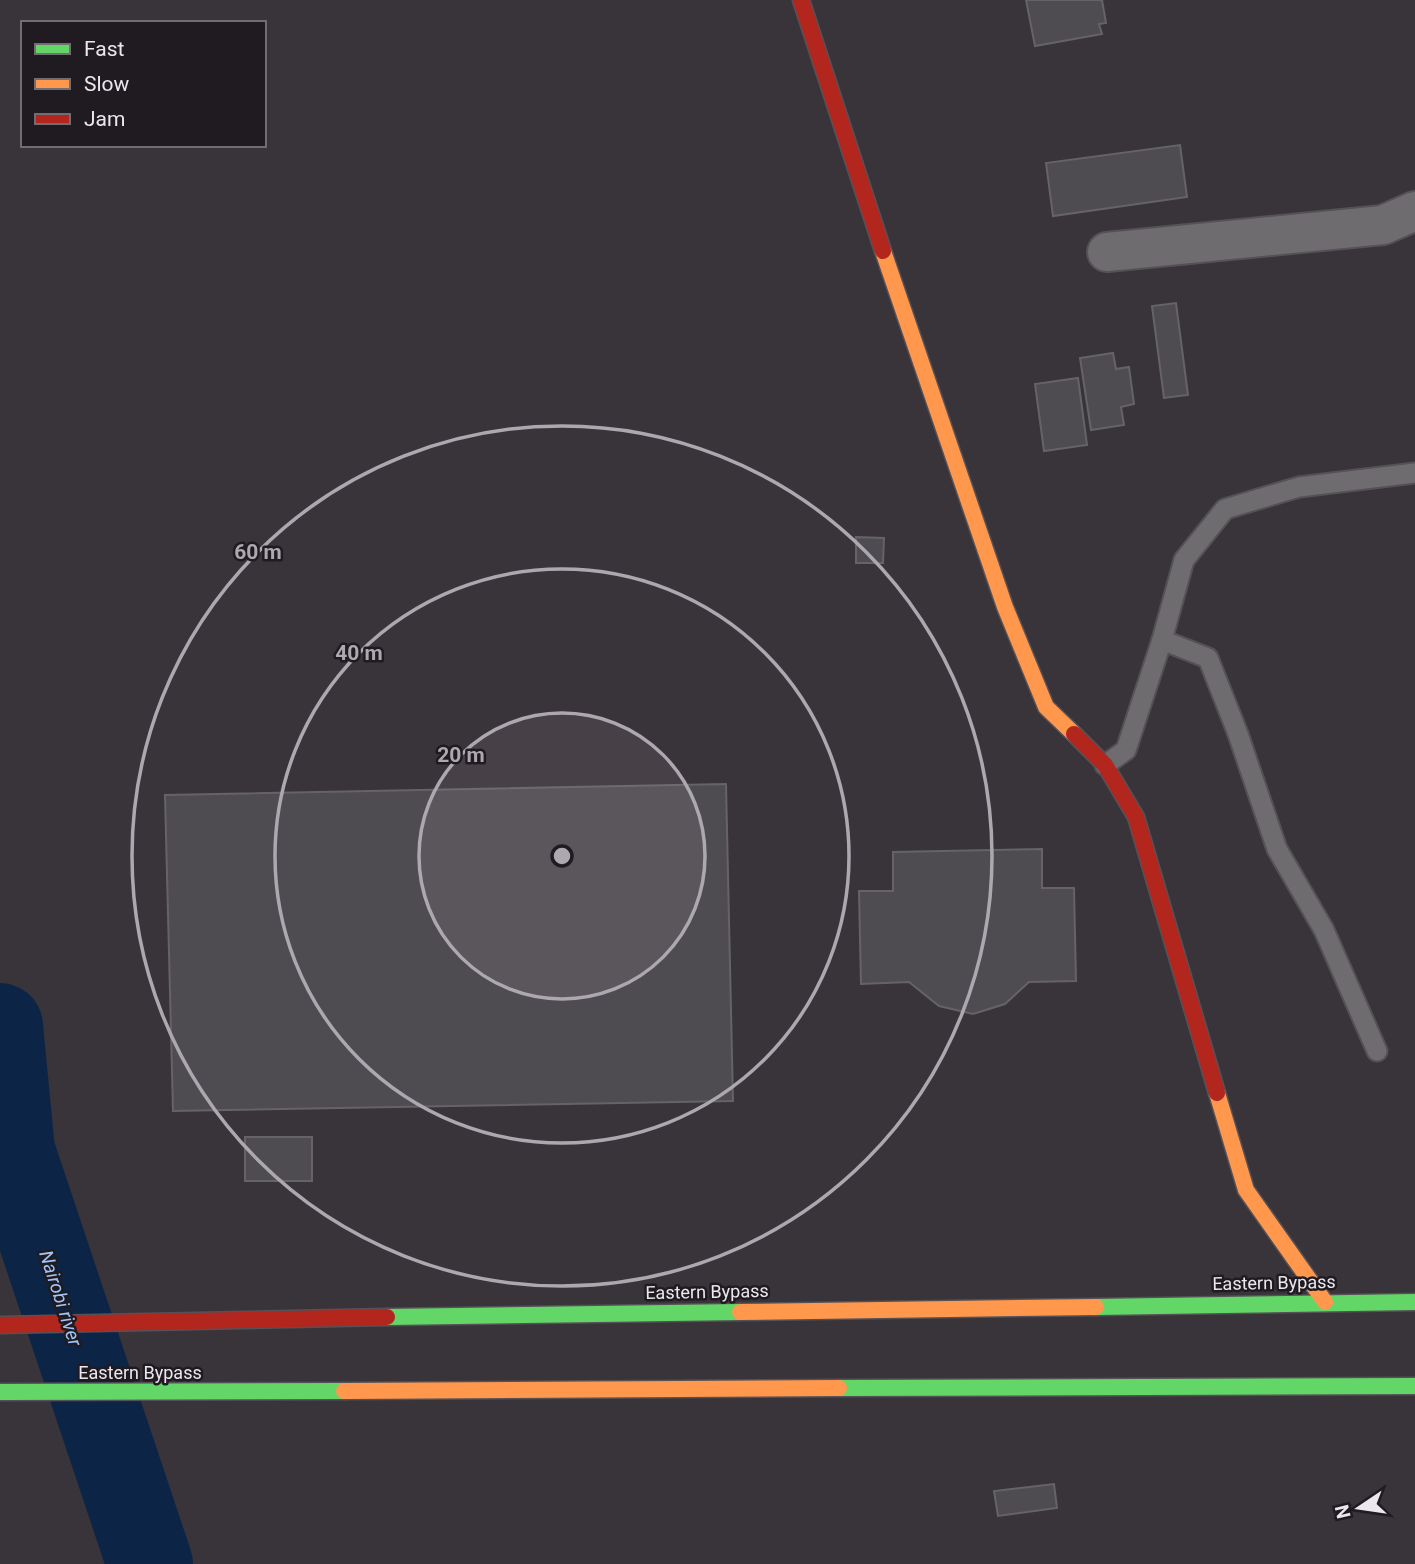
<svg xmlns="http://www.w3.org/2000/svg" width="1415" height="1564" viewBox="0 0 1415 1564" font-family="Roboto,sans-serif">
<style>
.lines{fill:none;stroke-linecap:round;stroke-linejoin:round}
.river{stroke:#0c2547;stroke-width:86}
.building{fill:#4f4c51;stroke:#656368;stroke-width:2}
.lane-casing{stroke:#555157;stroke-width:23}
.street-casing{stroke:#555157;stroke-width:42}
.fast-casing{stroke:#555157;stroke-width:19}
.slow-casing{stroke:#555157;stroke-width:19}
.jam-casing{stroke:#555157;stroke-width:19}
.lane{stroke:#6f6c70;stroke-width:19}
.street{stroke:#6f6c70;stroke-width:38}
.fast{stroke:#63d668;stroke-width:16}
.slow{stroke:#ff974d;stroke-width:16}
.jam{stroke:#b3261e;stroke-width:16}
.ring{fill:none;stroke:#ada8af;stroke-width:3.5}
.labels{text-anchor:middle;stroke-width:5;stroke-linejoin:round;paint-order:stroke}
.street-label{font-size:18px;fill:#ece7ee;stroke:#1f1b20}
.water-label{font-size:19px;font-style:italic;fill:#9fc5f9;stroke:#1f1b20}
.centre{fill:#ada8af;stroke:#1f1b20;stroke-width:3.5}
.ring-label{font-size:21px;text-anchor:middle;font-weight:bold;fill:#ada8af;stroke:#1f1b20;stroke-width:5;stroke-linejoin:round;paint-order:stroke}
</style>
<rect width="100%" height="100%" fill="#39343a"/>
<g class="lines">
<path class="river" d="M0 1026 12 1151 150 1564"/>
</g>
<g class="building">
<path d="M1026 0H1102L1106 23 1099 24 1102 34 1035 46Z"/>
<path d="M1180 145 1187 197 1053 216 1046 163Z"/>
<path d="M1176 303 1188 395 1164 398 1152 306Z"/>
<path d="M1113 353 1116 369 1129 367 1134 404 1121 407 1124 425 1091 430 1080 358Z"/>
<path d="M1078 378 1087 445 1044 451 1035 384Z"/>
<path d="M856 537 884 538 883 563H856Z"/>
<path d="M726 784 733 1101 173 1111 165 795Z"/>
<path d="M1042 849V888H1074L1076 981 1029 982 1005 1004 973 1014 939 1006 909 982 861 984 859 891H893V852Z"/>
<rect x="245" y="1137" width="67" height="44"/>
<path d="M1054 1484 1057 1508 998 1516 994 1491Z"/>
</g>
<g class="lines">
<defs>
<g id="lane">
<path d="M1162 640 1208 658 1238 734 1277 849 1324 930 1377 1051"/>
<path d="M1105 765 1126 750 1162 640 1184 560 1225 509 1299 487 1415 473"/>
</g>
<path id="street" d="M1107 252 1383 225 1415 211"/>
<g id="fast">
<path d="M1096 1307 1415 1302"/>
<path d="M387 1317 740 1312"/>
<path d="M839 1388 1415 1386"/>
<path d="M0 1392 344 1391"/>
</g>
<g id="slow">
<path d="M883 251 1005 607 1046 707 1074 734"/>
<path d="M1217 1093 1246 1190 1325 1302"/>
<path d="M740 1312 1096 1307"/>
<path d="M344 1391 839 1388"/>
</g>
<g id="jam">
<path d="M801 0 883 251"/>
<path d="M1074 734 1105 765 1136 817 1217 1093"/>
<path d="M0 1325 387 1317"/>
</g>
</defs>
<use href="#lane" class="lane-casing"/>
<use href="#street" class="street-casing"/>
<use href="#fast" class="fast-casing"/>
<use href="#slow" class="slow-casing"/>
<use href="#jam" class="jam-casing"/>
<use href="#lane" class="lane"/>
<use href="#street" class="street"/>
<use href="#fast" class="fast"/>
<use href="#slow" class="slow"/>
<use href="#jam" class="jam"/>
</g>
<circle cx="562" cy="856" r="143" fill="#ada8af" fill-opacity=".12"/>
<g class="ring">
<circle cx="562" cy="856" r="143"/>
<circle cx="562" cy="856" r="287"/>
<circle cx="562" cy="856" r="430"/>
</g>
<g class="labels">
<g class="street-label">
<text transform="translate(1274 1283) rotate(-1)" y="6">Eastern Bypass</text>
<text transform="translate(707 1292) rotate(-1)" y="6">Eastern Bypass</text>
<text x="140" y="1379">Eastern Bypass</text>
</g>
<g class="water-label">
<text transform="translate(61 1298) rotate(72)" y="7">Nairobi river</text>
</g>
</g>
<circle cx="562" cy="856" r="10" class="centre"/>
<g class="ring-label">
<text x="258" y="559">60 m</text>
<text x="359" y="660">40 m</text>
<text x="461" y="762">20 m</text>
</g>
<rect x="21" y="21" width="245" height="126" fill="#1f1b20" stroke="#716d72" stroke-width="2"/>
<rect x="35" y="44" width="35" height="10" fill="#63d668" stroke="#716d72" stroke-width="2"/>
<text x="84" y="56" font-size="21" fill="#ece7ee">Fast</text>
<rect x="35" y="79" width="35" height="10" fill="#ff974d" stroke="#716d72" stroke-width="2"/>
<text x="84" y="91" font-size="21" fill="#ece7ee">Slow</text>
<rect x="35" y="114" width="35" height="10" fill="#b3261e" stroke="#716d72" stroke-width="2"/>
<text x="84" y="126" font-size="21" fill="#ece7ee">Jam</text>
<g transform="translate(1359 1508) rotate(257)" stroke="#1f1b20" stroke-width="5" paint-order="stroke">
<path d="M0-5L12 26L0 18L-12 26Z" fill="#ece7ee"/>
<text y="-10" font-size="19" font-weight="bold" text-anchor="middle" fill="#ece7ee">N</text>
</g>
</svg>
